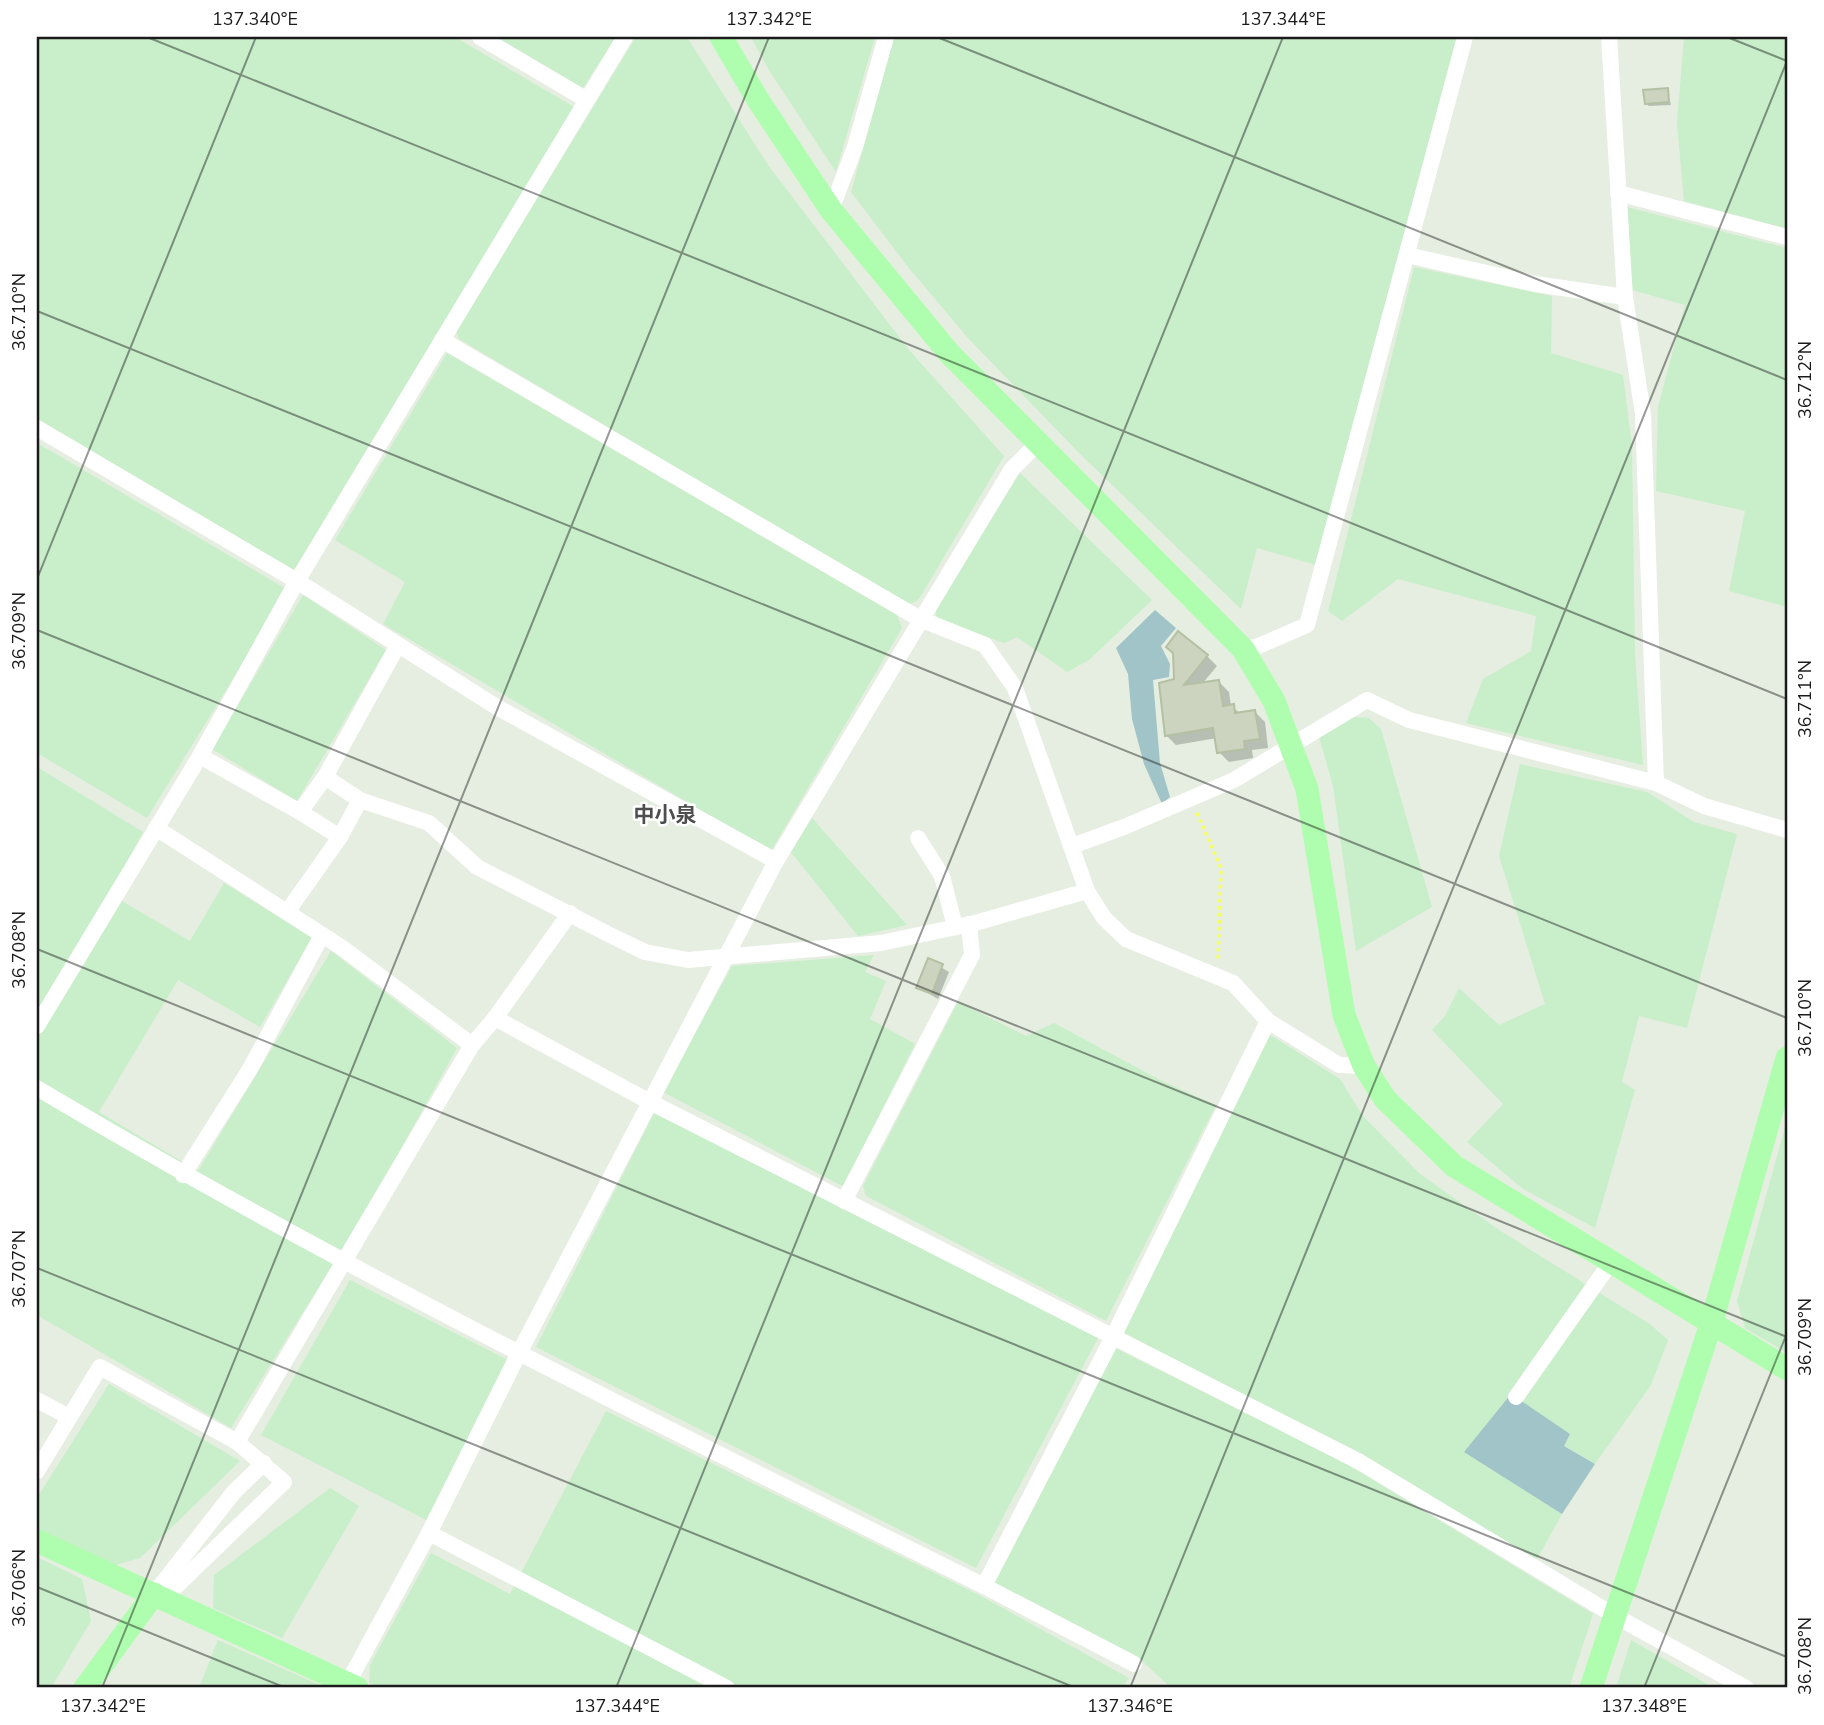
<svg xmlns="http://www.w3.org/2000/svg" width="1824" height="1725" viewBox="0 0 1824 1725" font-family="'Nunito Sans','Noto Sans JP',sans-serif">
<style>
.farmland{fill:#c9eeca}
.cemetery{fill:#a0c4c8}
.shadow{fill:#0003}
.building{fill:#ccd4c0;stroke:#b4c0a1;stroke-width:2}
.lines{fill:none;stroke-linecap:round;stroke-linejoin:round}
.path{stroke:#f7ff5f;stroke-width:3.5;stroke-dasharray:3.5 3.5;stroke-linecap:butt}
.street{stroke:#fff;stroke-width:16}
.secondary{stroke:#affdae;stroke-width:23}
.ticks{fill:none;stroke:#1b1b1b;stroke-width:2;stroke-opacity:0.45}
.labels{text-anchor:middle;stroke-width:5;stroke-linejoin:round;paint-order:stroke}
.neighbourhood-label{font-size:21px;font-weight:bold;fill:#4e4e4e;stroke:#fff}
.neatline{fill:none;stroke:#1b1b1b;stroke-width:2.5}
.ticks-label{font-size:18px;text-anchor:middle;fill:#1b1b1b}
</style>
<rect width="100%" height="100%" fill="#e5eee0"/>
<g class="farmland">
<path d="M37 37H455L574 107 294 574 37 421Z"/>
<path d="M497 37H616L583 88Z"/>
<path d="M636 37H687L768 165 909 350 1004 456 919 599 909 605 459 339 456 331Z"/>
<path d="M751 37H875L836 172 770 72Z"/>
<path d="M894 37H1459L1316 565 1257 548 1241 609 1080 454 968 338 908 267 851 192Z"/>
<path d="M1684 37H1787V229L1684 201 1677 123Z"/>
<path d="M1627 207 1787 248V607L1729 591 1745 511 1656 491 1658 407 1685 305 1632 290Z"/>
<path d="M1414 267 1552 296 1551 353 1623 375 1632 446 1635 656 1643 765 1466 723 1483 679 1531 651 1536 616 1398 579 1342 621 1328 611Z"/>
<path d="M447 353 897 615 902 628 771 851 383 624 405 582 335 540Z"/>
<path d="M37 443 288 590 147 818 37 753Z"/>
<path d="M1020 473 1152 600 1089 660 1067 672 1017 637 1004 643 937 619 935 608Z"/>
<path d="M303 595 386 650 297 801 212 749Z"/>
<path d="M1353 717 1369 718 1381 729 1432 907 1356 951 1333 786 1319 737Z"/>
<path d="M1520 764 1647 792 1694 822 1737 834 1687 1028 1639 1016 1622 1082 1635 1090 1595 1228 1523 1189 1467 1142 1503 1104 1432 1030 1445 1016 1459 988 1499 1025 1545 1004 1499 856Z"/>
<path d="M37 767 143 832 110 894 190 941 224 883 312 938 260 1027 178 980 99 1112 198 1171 331 951 457 1048 368 1208 231 1428 37 1315Z"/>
<path d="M812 818 907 925 858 936 791 852Z"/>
<path d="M874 955 865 972 886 981 870 1019 915 1044 844 1187 663 1092 732 966Z"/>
<path d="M958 1002 1026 1036 1054 1023 1160 1080 1216 1105 1106 1321 866 1196 863 1186Z"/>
<path d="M1269 1034 1340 1079 1363 1116 1420 1174 1499 1230 1651 1325 1668 1340 1651 1385 1595 1464 1563 1445 1570 1433 1465 1452 1562 1514 1536 1561 1245 1396 1124 1333Z"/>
<path d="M655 1111 1098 1338 976 1568 536 1347Z"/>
<path d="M1787 1120V1353L1745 1328 1737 1301Z"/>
<path d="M350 1280 510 1361 426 1520 261 1435Z"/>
<path d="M1115 1348 1340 1460 1593 1614 1569 1688H1171L1137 1656 993 1582Z"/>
<path d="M109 1384 240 1461 140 1558 115 1565 37 1530V1498Z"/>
<path d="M606 1411 979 1595 1129 1678 1122 1688H382L369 1683 370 1665 431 1553 510 1594Z"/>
<path d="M330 1488 359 1506 282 1638 213 1608 214 1575Z"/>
<path d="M37 1557 82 1579 91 1621 51 1688H37Z"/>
<path d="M218 1640 320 1685 321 1688H199Z"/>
<path d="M1631 1640 1714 1688H1616Z"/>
</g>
<g class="cemetery">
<path d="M1155 610 1176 628 1161 646 1170 664 1169 677 1153 680 1160 763 1170 797 1162 804 1144 764 1132 719 1128 674 1116 648Z"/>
<path d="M1511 1394 1570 1434 1564 1446 1595 1464 1562 1514 1464 1452Z"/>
</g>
<g class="shadow">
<path d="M1667 90 1671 105 1649 106 1646 104Z"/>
<path d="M1207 656 1217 666 1202 684 1219 682 1229 692 1231 706 1241 714 1255 712 1265 722 1268 748 1252 750 1253 758 1229 762 1219 752 1217 738 1176 745 1167 736 1176 680Z"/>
<path d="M929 960 949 972 938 999 918 987Z"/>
</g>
<g class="building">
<path d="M1668 88 1669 102 1645 104 1643 90Z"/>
<path d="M1178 631 1208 655 1184 685 1219 680 1223 706 1234 704 1235 713 1255 710 1260 739 1244 741 1245 749 1217 753 1213 728 1165 736 1159 683 1174 679 1173 653 1166 647Z"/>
<path d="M928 958 943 964 932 994 916 988Z"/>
</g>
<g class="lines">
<path class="path" d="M1197 813 1221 868 1218 961"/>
<g class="street">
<path d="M480 37 587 100"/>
<path d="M1609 37 1625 297 1643 414 1656 783"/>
<path d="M1618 193 1787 237"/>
<path d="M831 210 855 147 886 37"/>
<path d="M1407 255 1535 284 1625 297"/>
<path d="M442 340 920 619 985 645 1015 688 1087 891 1104 918 1126 939 1233 983 1268 1021 1339 1065 1364 1066"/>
<path d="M37 428 297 581 495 706 776 861"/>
<path d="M1243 649 1256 647 1307 625 1465 37"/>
<path d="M200 756 300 812 325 777 360 800 429 823 477 867 610 935 645 952 688 960 881 943 975 923 1087 891"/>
<path d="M325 777 398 645"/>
<path d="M300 812 340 837 360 800"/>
<path d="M156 828 341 947 472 1045 495 1018 650 1102 1360 1462 1615 1616 1746 1688"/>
<path d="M918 838 942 876 955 927"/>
<path d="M1072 846 1124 827 1234 780 1367 700 1409 720 1656 783 1704 806 1787 830"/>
<path d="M287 912 340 837"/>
<path d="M495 1018 570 913"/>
<path d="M37 1026 200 756 297 581 625 37"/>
<path d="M37 1088C344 1271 664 1427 984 1586L1113 1337 1268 1021"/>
<path d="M183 1175 250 1069 322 935"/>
<path d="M844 1201 972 955 969 924"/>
<path d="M1516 1397 1611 1262"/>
<path d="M37 1400 69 1417"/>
<path d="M237 1442 472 1045"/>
<path d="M37 1471 100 1367 237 1442 284 1482 163 1599"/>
<path d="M429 1533 727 1688"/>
<path d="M984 1586 1134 1664"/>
<path d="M154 1594 234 1492 264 1463"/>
<path d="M345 1688 429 1533 519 1353 776 861 1012 469 1037 444"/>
</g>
<g class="secondary">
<path d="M721 37 758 100 831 210 949 353 1243 649 1274 701 1307 789 1344 1015 1364 1066 1385 1099 1454 1166 1787 1369"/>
<path d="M37 1541 357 1688"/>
<path d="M85 1688 154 1594"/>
<path d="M1591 1688 1711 1324 1787 1058"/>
</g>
</g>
<path class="ticks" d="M147 37 1787 699M937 37 1787 380M1727 37 1787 61M37 311 1787 1018M37 579 256 37M37 630 1787 1337M37 949 1787 1657M37 1268 1076 1688M37 1587 286 1688M102 1688 769 37M616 1688 1283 37M1130 1688 1787 61M1644 1688 1787 1333"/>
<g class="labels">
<g class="neighbourhood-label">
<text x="665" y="822">中小泉</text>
</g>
</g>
<rect width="1824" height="1725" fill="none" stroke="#ffffff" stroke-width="77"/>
<rect x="38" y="38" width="1748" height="1648" class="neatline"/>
<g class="ticks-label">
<text x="255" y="25">137.340°E</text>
<text x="769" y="25">137.342°E</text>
<text x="1283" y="25">137.344°E</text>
<text transform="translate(19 312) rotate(-90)" y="6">36.710°N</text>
<text transform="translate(1805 380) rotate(-90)" y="6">36.712°N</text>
<text transform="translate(19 631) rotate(-90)" y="6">36.709°N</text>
<text transform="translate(1805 699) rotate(-90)" y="6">36.711°N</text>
<text transform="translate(19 950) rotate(-90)" y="6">36.708°N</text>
<text transform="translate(1805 1018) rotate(-90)" y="6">36.710°N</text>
<text transform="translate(19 1269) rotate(-90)" y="6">36.707°N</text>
<text transform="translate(1805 1337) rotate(-90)" y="6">36.709°N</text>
<text transform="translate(19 1588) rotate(-90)" y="6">36.706°N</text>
<text transform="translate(1805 1656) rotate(-90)" y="6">36.708°N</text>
<text x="103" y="1712">137.342°E</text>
<text x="617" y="1712">137.344°E</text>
<text x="1130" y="1712">137.346°E</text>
<text x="1644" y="1712">137.348°E</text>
</g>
</svg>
